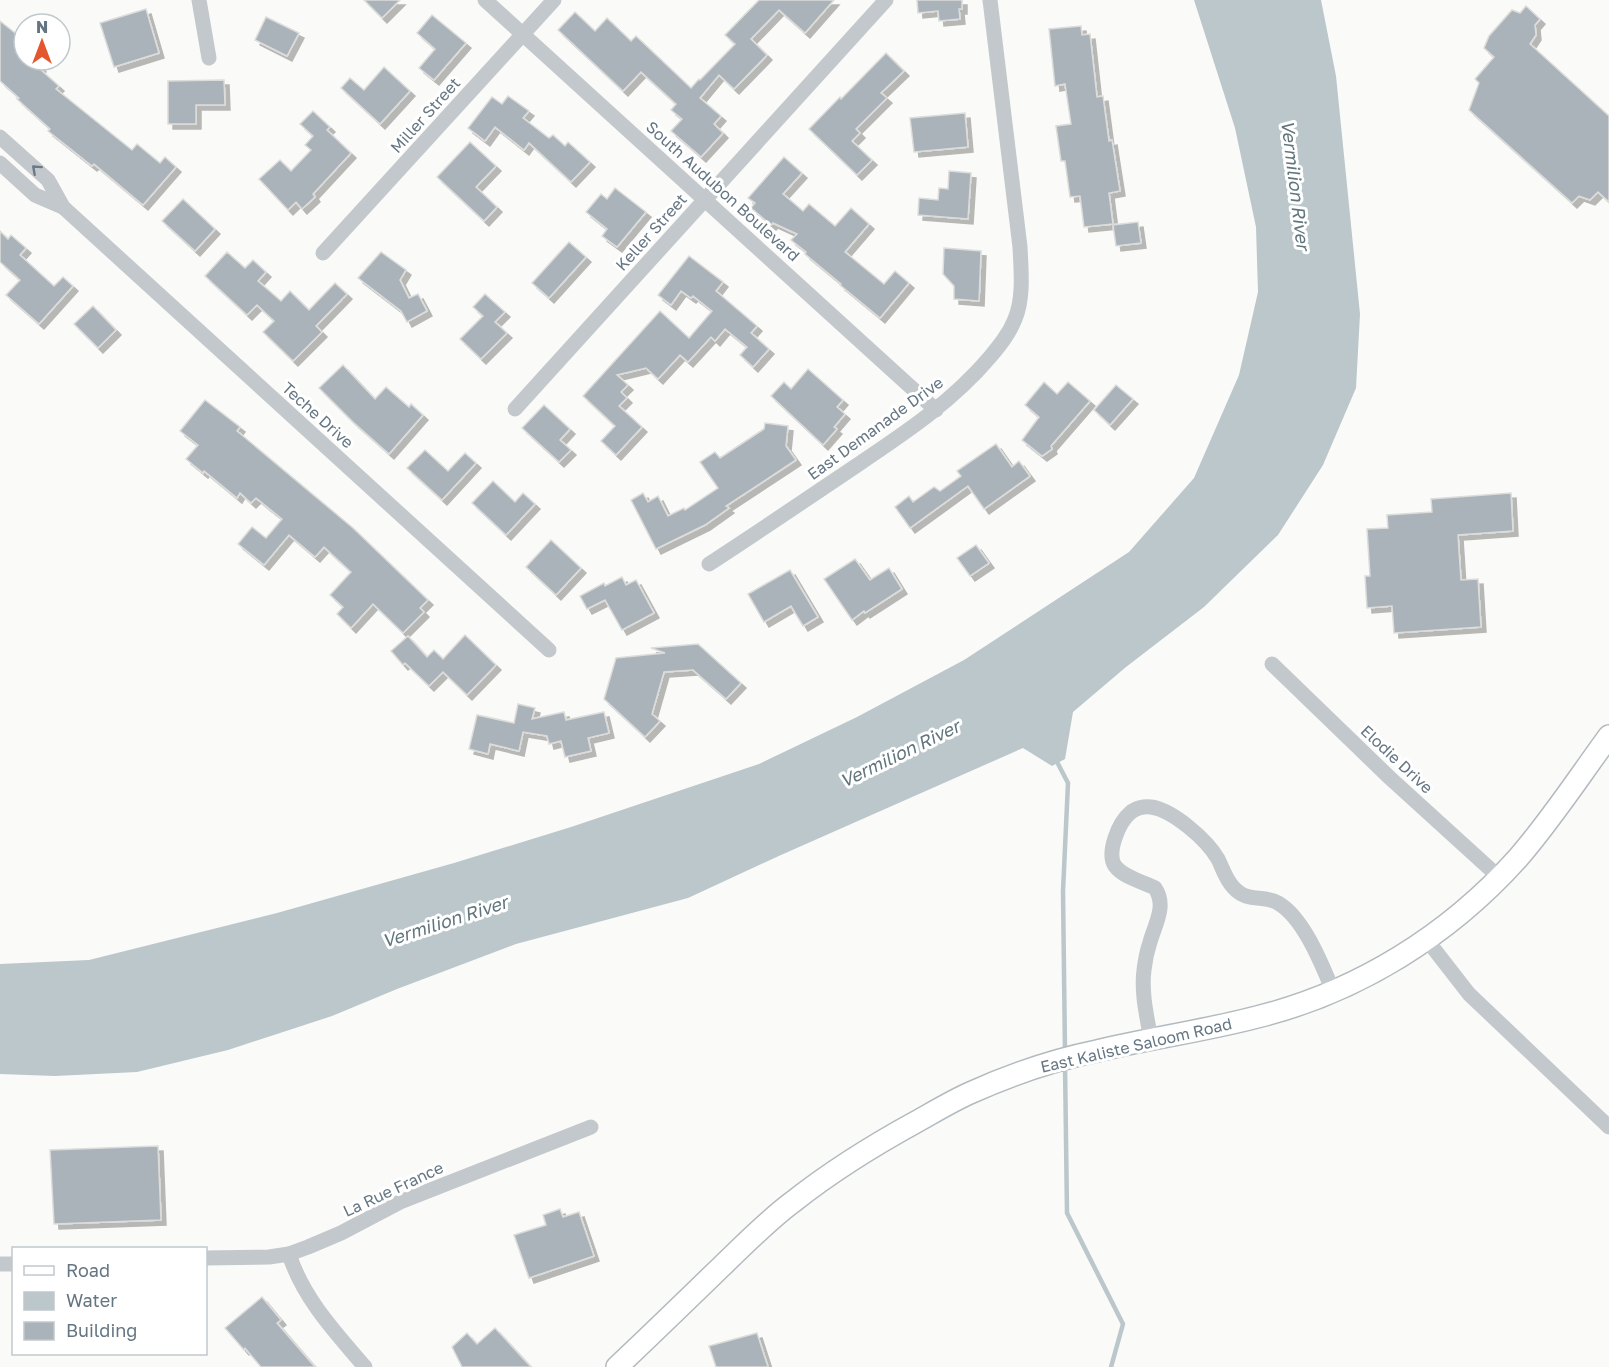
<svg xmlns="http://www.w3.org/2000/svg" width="1609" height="1367" viewBox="0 0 1609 1367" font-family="'Golos Text',sans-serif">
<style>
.water{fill:#bbc7cb}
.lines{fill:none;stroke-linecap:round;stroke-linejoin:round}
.stream{stroke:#bbc7cb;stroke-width:4.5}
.building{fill:#aab3b9;stroke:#dcdcda;stroke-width:1.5;filter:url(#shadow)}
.secondary-casing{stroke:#b3babf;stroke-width:24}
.minor{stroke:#c3c8cc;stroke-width:15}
.secondary{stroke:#fff;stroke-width:21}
.oneway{stroke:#6a7a87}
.labels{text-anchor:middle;stroke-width:6;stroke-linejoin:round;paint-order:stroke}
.street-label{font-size:16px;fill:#657683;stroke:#fff}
.water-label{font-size:18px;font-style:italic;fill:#60757c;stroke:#fff}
</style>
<defs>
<filter id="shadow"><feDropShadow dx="5" dy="5" stdDeviation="0" flood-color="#0004"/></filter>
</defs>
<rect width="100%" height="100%" fill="#fafaf8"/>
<path class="water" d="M1194 0H1321L1336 76 1360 314 1356 388 1323 465 1278 535 1204 607 1126 667 1073 712 1065 759 1052 766 1023 748 781 855 688 898 516 944 397 989 332 1016 228 1050 137 1072 55 1076 0 1074V964L89 960 277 913 454 863 571 827 759 764 857 717 964 660 1129 552 1194 478 1239 375 1258 292 1256 227 1235 128Z"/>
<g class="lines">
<g class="stream">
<path d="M1055 758 1068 783 1063 891 1065 1052"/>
<path d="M1065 1064 1067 1213 1123 1324 1111 1367"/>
</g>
</g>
<g class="building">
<path d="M364 0H400L382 18Z"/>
<path d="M759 0H834L805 33 779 10 751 39 767 55 734 89 719 75 700 98 721 116 714 124 723 133 701 157 671 131 682 119 671 110 676 104 641 72 623 91 558 30 575 12 595 31 607 18 631 41 636 36 691 88 699 79 700 80 735 44 725 35Z"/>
<path d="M917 0H962V9H959L960 19 939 21 938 11 918 13Z"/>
<path d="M1526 6 1540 19 1535 25 1536 35 1530 44 1609 116V202L1598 192 1590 200 1579 196 1572 203 1469 110 1479 83 1475 79 1494 57 1484 48 1489 36 1512 10 1520 13Z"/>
<path d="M146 9 159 53 114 67 100 23Z"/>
<path d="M432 15 466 43 434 80 419 68 435 49 417 33Z"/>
<path d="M266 17 299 33 287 56 255 40Z"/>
<path d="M0 21 24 40V60H34L41 67 40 69 59 86 56 89 132 150 137 144 160 163 165 157 176 167 143 205 94 164 92 166 48 131 50 129 17 99 19 98 0 81Z"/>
<path d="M1081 26 1082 35 1090 34 1097 97 1103 96 1109 141 1112 140 1120 191 1109 193 1113 224 1084 227 1080 196 1070 197 1065 161H1061L1056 126 1071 124 1065 84 1055 86 1049 29Z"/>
<path d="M886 53 904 71 881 93 887 98 856 129 860 133 852 141 872 160 857 175 809 129 840 97 841 99Z"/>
<path d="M384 67 410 91 380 124 341 88 350 78 364 90Z"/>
<path d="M224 80 225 105H196V124H168V81Z"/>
<path d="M508 96 529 111 523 118 549 138 553 135 565 146 568 142 590 162 571 182 529 143 524 150 495 127 485 141 468 128 492 97 502 104Z"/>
<path d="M313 111 330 127 327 130 351 153 313 194 315 197 302 209 296 202 288 210 259 179 280 160 291 171 311 150 305 145 313 136 300 124Z"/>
<path d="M965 113 968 147 914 152 910 118Z"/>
<path d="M470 142 496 166 476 187 497 207 484 221 437 177Z"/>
<path d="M784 157 802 173 783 194 803 211 809 204 835 226 851 208 869 224 845 252 884 284 895 271 909 283 880 318 840 285 841 284 805 254 806 252 791 240 797 234 773 223 771 225 751 208 755 203 748 198Z"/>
<path d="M949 171 971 173 968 219 918 215 919 198 938 200 939 188 948 189Z"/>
<path d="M615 188 646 212 617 247 602 236 607 229 586 212 601 194 607 199Z"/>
<path d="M183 199 215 229 195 251 162 221Z"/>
<path d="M1138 222 1141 243 1116 246 1113 225Z"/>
<path d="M0 231 8 239 11 235 26 248 20 255 54 286 63 277 73 286 39 324 6 295 20 280 0 262Z"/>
<path d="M569 242 586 257 549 298 532 283Z"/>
<path d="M944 248 981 251 979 301 954 299V286L943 274Z"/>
<path d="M227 252 245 268 253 260 266 272 258 281 281 301 290 291 309 310 335 283 347 294 316 326 322 332 293 361 263 332 274 321 257 305 247 315 205 276Z"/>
<path d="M381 252 406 270 400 280 409 298 418 294 427 311 407 322 401 311 358 278Z"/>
<path d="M689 256 723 282 716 291 757 326 751 333 769 349 753 367 740 355 747 347 725 329 715 341 711 337 688 362 680 355 658 379 646 368 617 375 628 385 621 392 627 398 619 406 642 427 616 455 601 441 615 426 583 396 660 311 689 338 712 311 693 296 691 298 681 291 671 305 658 295Z"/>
<path d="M485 294 505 312 495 322 507 333 481 359 460 339 483 316 473 307Z"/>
<path d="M93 306 116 330 98 348 74 324Z"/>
<path d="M343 365 375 399 386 387 409 407 411 404 423 415 389 454 353 422 319 388Z"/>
<path d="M808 369 843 400 837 407 845 414 834 427 837 429 823 445 771 396 784 382 791 389Z"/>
<path d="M1044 382 1057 394 1068 382 1090 401 1051 446 1052 449 1042 456 1022 440 1039 417 1025 405Z"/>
<path d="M1116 385 1133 399 1110 425 1094 410Z"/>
<path d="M205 400 240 427 237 431 353 528 428 600 420 608 424 612 403 633 373 604 351 628 337 614 343 607 330 595 351 572 324 547 315 557 289 535 264 565 238 544 252 527 266 538 282 519 256 498 251 503 240 493 237 498 204 471 203 473 186 459 198 445 180 431Z"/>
<path d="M544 405 570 429 560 440 571 450 559 462 522 428Z"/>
<path d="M765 423 788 426 786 446 796 460 726 506 729 508 705 525 656 549 631 500 643 493 648 502 658 496 668 516 684 508 685 510 718 488 700 462 715 452 720 458 764 429Z"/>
<path d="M996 444 1012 467 1019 461 1030 476 984 509 968 486 910 528 895 507 909 496 913 502 934 487 940 491 961 476 957 471Z"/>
<path d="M425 450 448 471 465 453 476 463 442 500 407 468Z"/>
<path d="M493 481 515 502 523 493 535 504 506 535 472 503Z"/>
<path d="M1511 493 1513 531 1458 535 1461 580 1478 579 1481 627 1394 633 1392 606 1367 608 1365 576H1370L1367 529 1388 528 1387 515 1432 512 1431 499Z"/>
<path d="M551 540 581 568 556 595 526 567Z"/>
<path d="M976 545 989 563 970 576 957 558Z"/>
<path d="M855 559 870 580 889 568 902 589 865 613 864 611 852 620 824 579Z"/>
<path d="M790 570 818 617 803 626 791 606 764 622 748 594Z"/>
<path d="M622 577 626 585 636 580 654 613 622 630 605 600 587 609 580 596 604 583 605 586Z"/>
<path d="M465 635 496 665 467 695 443 672 429 686 405 663 403 665 391 651 408 636 427 657 434 650 443 659Z"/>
<path d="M698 644 741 683 726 699 693 670 664 672 652 714 660 721 645 737 604 699 616 658 665 653 651 648Z"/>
<path d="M518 704 535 708 532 719 564 712 566 720 604 712 609 733 588 738 591 751 565 757 561 741 549 744 547 736 523 732 519 751 490 744 488 754 469 749 477 715 514 723Z"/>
<path d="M158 1146 161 1220 54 1224 50 1150Z"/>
<path d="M560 1209 563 1217 579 1212 594 1256 529 1278 514 1235 546 1225 543 1215Z"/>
<path d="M262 1297 281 1320 277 1323 315 1367H261L245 1348 244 1350 225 1328Z"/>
<path d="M495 1328 531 1367H462L452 1347 467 1333 477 1344Z"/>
<path d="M757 1333 768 1367H716L709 1346Z"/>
</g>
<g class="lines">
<defs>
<path id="secondary" d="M617 1367C652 1334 687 1300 722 1266 745 1244 768 1220 794 1201 832 1171 874 1145 916 1122 934 1112 952 1101 970 1093 1010 1075 1053 1060 1097 1051 1150 1038 1204 1031 1257 1017 1358 992 1449 935 1518 858 1551 820 1579 777 1609 736"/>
</defs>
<use href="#secondary" class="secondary-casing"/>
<g class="minor">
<path d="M199 0 209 58"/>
<path d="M485 0 936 410"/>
<path d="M0 137 48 180 63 207 549 650"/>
<path d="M0 163 35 195 63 207"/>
<path d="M323 253 554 0"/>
<path d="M515 409 886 0"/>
<path d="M709 564C752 536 795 507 838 478 891 442 948 407 990 357 1000 345 1009 334 1015 319 1024 297 1021 270 1020 247L990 0"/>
<path d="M1272 664 1390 778 1500 878"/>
<path d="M1427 940 1469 994 1609 1127"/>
<path d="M1151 1040C1147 1017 1141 993 1144 970 1145 961 1147 951 1150 942 1155 924 1167 906 1155 888 1143 882 1123 877 1115 866 1106 853 1119 822 1130 813 1135 808 1144 806 1151 807 1173 810 1207 840 1218 859 1223 869 1225 878 1233 887 1248 904 1263 894 1278 903 1304 918 1322 965 1333 991"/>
<path d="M289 1254C303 1298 335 1332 365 1367"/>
<path d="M206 1258 269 1257 289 1254 308 1247 341 1233 400 1202 591 1127"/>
<path d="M0 1264H14"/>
</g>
<use href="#secondary" class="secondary"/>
</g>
<defs><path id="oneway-chevron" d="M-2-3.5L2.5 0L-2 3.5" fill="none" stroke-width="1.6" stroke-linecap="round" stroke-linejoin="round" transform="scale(1.5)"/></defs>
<use class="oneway" href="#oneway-chevron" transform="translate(36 169) rotate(-138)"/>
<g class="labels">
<g class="street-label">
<text transform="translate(425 115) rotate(-48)" y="6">Miller Street</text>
<text transform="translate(723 191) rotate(42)" y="6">South Audubon Boulevard</text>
<text transform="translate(651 232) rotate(-48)" y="6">Keller Street</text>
<text transform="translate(318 415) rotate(42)" y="6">Teche Drive</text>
<text transform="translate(875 428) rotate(-36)" y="6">East Demanade Drive</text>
<text transform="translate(1397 759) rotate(43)" y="6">Elodie Drive</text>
<text transform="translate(1136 1045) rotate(-13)" y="6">East Kaliste Saloom Road</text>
<text transform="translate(393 1189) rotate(-25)" y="6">La Rue France</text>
</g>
<g class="water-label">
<text transform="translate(1295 185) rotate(83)" y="6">Vermilion River</text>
<text transform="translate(900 754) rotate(-26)" y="6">Vermilion River</text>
<text transform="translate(445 922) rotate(-18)" y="6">Vermilion River</text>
</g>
</g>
<rect x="12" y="1247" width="195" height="108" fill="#ffffff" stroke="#c1c8cd" stroke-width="1.5"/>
<rect x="24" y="1266" width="30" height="9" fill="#ffffff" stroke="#c1c8cd" stroke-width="1.5"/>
<text x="66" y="1277" font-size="18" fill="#657683">Road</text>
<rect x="24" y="1292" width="30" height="18" fill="#bbc7cb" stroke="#c1c8cd" stroke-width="1.5"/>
<text x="66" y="1307" font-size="18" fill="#657683">Water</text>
<rect x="24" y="1322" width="30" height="18" fill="#aab3b9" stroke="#c1c8cd" stroke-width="1.5"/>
<text x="66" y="1337" font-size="18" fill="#657683">Building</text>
<g transform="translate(42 42)"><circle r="28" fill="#ffffff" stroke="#c1c8cd" stroke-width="1.5"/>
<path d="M0-4.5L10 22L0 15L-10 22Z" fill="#e4572e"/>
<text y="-9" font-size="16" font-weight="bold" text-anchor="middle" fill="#657683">N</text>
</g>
</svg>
